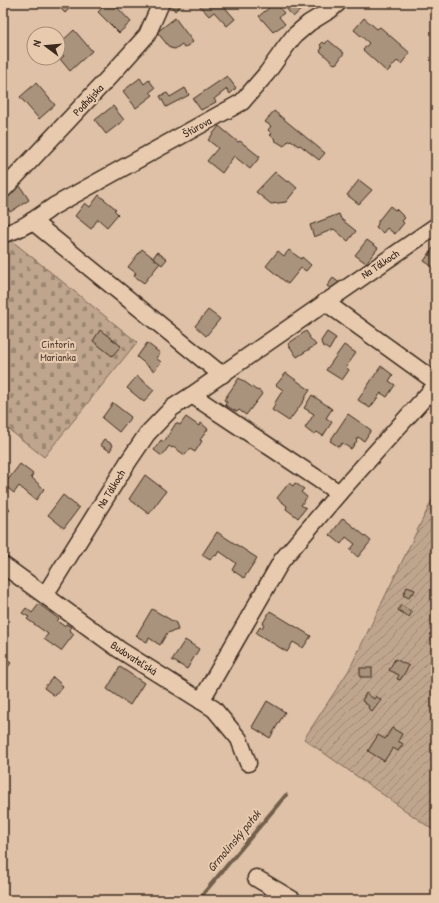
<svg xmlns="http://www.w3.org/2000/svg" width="439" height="903" viewBox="0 0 439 903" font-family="'Patrick Hand',sans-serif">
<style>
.cemetery{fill:url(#cemetery-stones);stroke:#7d6856}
.garden{fill:url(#garden-furrows);stroke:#7d6856}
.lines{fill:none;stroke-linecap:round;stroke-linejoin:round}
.stream{stroke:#725e4c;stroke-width:4}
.building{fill:#aa937c;stroke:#3b2a1e}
.minor-casing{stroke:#3b2a1e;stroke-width:19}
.minor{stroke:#e8cbaf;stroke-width:16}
.labels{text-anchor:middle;stroke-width:4;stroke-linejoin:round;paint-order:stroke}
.street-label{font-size:11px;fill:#3b2a1e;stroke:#e8cbaf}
.park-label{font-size:11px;fill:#4f3c2f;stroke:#e8cbaf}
.water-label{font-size:12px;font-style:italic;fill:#4d3b2d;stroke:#e8cbaf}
</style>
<defs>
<pattern id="cemetery-stones" width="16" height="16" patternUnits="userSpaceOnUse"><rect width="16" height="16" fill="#bfa58d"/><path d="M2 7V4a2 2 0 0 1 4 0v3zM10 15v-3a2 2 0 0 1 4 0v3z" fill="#9c8773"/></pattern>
<pattern id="garden-furrows" width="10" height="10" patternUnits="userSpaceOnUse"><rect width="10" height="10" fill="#bfa58d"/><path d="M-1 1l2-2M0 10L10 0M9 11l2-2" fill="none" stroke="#9c8773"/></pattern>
</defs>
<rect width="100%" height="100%" fill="#dec1a6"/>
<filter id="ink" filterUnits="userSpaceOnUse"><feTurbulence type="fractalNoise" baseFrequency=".025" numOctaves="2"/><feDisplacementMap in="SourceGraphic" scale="8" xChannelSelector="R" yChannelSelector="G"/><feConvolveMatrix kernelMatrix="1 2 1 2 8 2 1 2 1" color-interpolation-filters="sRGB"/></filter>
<g filter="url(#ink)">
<path class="cemetery" d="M12 241 137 342 44 457 3 425V242Z"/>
<path class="garden" d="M436 492V832L304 739 349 670Z"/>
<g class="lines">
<path class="stream" d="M198 900 286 795"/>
</g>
<g class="building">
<path d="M55 3H73L74 4 65 13Z"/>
<path d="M107 3H113L131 22 119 33 98 12Z"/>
<path d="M169 3H180L181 5 175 11Z"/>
<path d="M197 3H221L235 19 227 26 214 12 209 16Z"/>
<path d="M275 3 284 13 279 17 285 24 273 32 259 16Z"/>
<path d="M282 3H303L305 6 293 17Z"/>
<path d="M175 18 193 42 184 48 182 44 175 49 170 48 157 32Z"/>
<path d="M364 18 377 29 380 27 410 53 401 64 397 61 387 72 363 50 369 43 354 30Z"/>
<path d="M74 30 92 51 70 71 60 59 64 56 58 50V45Z"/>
<path d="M328 40 344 53 337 63 334 64 320 51 322 48 320 45 323 42 325 44Z"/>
<path d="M227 76 236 88 230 94 227 89 214 99 216 102 201 110 193 99Z"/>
<path d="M140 78 144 84 149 80 155 88 150 92 153 95 136 108 123 91Z"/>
<path d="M36 83 55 105 39 119 20 97Z"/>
<path d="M185 88 189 95 166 107 160 96 167 93 170 97Z"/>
<path d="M113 106 124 120 106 134 95 120Z"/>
<path d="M274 111 325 153 319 160 300 145 298 146 291 140 288 141 284 146 274 140 275 139 270 135 272 134 268 130 271 126 265 122Z"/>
<path d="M219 126 238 142 240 141 260 157 250 169 234 156 222 173 207 161 218 148 208 140Z"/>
<path d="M275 172 287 182 289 181 297 188 286 202 271 204 256 192Z"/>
<path d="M359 180 372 190 359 204 347 195Z"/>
<path d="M18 183 29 200 10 212 3 202V193Z"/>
<path d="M99 195 116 209 114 210 118 214 107 227 98 219 91 229 75 216 85 203 90 207Z"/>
<path d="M390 206 395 210 396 209 405 218 402 221 404 223 395 234 387 228 383 233 376 227 378 224V221Z"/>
<path d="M339 214 341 219 356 231 348 241 334 229 314 237 310 225Z"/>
<path d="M367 240 378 248 366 263 355 255Z"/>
<path d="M436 244V269L424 261Z"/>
<path d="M142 249 160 263 144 283 134 276 136 273 128 267Z"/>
<path d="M289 250 301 259 302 257 311 265 306 271 301 268 288 284 266 266 278 251 284 256Z"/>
<path d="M157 252 167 259 162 265 153 258Z"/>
<path d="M333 278 341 284 332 290 327 286Z"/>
<path d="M208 310 220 319 206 336 195 326Z"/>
<path d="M100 330 121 346 112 356 93 341Z"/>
<path d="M306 331 310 337H309L316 345 297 357 288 344Z"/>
<path d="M327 332 336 338 329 350 322 345 321 341Z"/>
<path d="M147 343 160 353 156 358 161 362 154 371 137 357Z"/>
<path d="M344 345 356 353 346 367 349 370 342 380 326 370Z"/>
<path d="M381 366 393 375 389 381 395 385 387 397 381 393 370 408 358 400Z"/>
<path d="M286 373 310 390 304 399H305L289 421 272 410 275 405 274 404 283 390 276 385Z"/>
<path d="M137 376 154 390 144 402 127 388Z"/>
<path d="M239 378 256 390 260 391 262 394 246 415 239 410 237 412 225 405 227 402 224 400Z"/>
<path d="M312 395 332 409 326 418 332 422 323 436 317 432 314 435 305 428 314 414 304 408Z"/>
<path d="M113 403 131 417 119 432 102 418Z"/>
<path d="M348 414 371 430 364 441 358 437 356 440 357 441 351 449 342 443 339 447 330 441Z"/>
<path d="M186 417 199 426 201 423 208 429 200 440 202 441 195 452 190 449 185 455 173 447 172 448 169 446 162 456 154 450 161 440 164 442 176 423 180 425Z"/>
<path d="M104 439 113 445 110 451 100 445Z"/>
<path d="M20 464 33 474 31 477 44 489 36 500 19 486 14 493 4 485Z"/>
<path d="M145 475 166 491 149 514 129 499Z"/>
<path d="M289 483 293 486 295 483 304 489 301 492 307 497 301 505 306 508 298 518 286 509 287 506 277 498Z"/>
<path d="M63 495 79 508 64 528 48 515Z"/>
<path d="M5 505 10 509 3 519V507Z"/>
<path d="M343 518 371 541 358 557 350 550 355 544 346 537 341 544 330 535Z"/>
<path d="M217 532 257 558 244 578 232 570 236 563 219 551 216 556 214 555 210 560 202 555Z"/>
<path d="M407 587 415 590 413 594 411 593 409 598 403 595Z"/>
<path d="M39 604 59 619 57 621 64 626 66 624 71 627 69 630 74 634 61 651 44 639 48 634 27 619 29 617 22 613 26 608 32 613Z"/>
<path d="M401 605 412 612 409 617 398 610Z"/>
<path d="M152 609 176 623 178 630 167 633 160 645 149 638 147 642 136 636Z"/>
<path d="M270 611 311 636 303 648 293 642 287 652 256 633 260 627 262 628 264 624 263 623Z"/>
<path d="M185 640 199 649 187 669 172 660Z"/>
<path d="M3 657 11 663 3 673Z"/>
<path d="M395 659 409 666 400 680 397 679 399 675 389 670Z"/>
<path d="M120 667 144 683 130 705 107 689Z"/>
<rect x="360" y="668" width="12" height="9"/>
<path d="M53 677 63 686 55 696 44 688Z"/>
<path d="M366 693 374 699 376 696 381 700 372 712 368 708 369 706 362 701Z"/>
<path d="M267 701 285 712 270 738 252 727Z"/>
<path d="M392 728 402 734 398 741 403 744 398 751 393 748 384 761 368 751 378 735 385 739Z"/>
</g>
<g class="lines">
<defs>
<g id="minor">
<path d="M3 190 111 75 147 35 161 3"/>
<path d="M32 221 222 375"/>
<path d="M3 234C22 230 38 217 54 206L242 102 267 73 287 45 294 36 309 23 330 10 338 3"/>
<path d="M325 302 436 382"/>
<path d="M192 395 339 493"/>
<path d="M3 565 120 650 214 709 239 739 248 763"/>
<path d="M45 595 128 462 147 434 172 408 192 395 436 226"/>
<path d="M201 701 282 560 339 493 436 385"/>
<path d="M256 878 293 900"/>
</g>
</defs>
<use href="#minor" class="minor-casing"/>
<use href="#minor" class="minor"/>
</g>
</g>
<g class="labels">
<g class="street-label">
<text transform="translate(88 100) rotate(-47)" y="4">Podhájska</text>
<text transform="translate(197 127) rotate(-29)" y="4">Štúrova</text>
<text transform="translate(380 264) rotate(-34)" y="4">Na Tálkoch</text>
<text transform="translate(111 489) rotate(-58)" y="4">Na Tálkoch</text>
<text transform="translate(134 658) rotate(33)" y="4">Budovateľská</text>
</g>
<g class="park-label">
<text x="58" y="348">Cintorín<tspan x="58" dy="13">Marianka</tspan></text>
</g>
<g class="water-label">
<text transform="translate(234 841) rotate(-50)" y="4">Grmolinský potok</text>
</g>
</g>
<rect width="439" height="903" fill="none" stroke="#e8cbaf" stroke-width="16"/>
<rect x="8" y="8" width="423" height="887" fill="none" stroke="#3b2a1e" stroke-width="1.5" filter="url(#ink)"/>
<g transform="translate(46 46) rotate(286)"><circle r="19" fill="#e8cbaf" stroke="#a38b75"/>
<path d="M0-3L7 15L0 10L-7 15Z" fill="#3b2a1e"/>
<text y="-6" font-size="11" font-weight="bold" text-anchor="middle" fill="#3b2a1e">N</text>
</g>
</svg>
